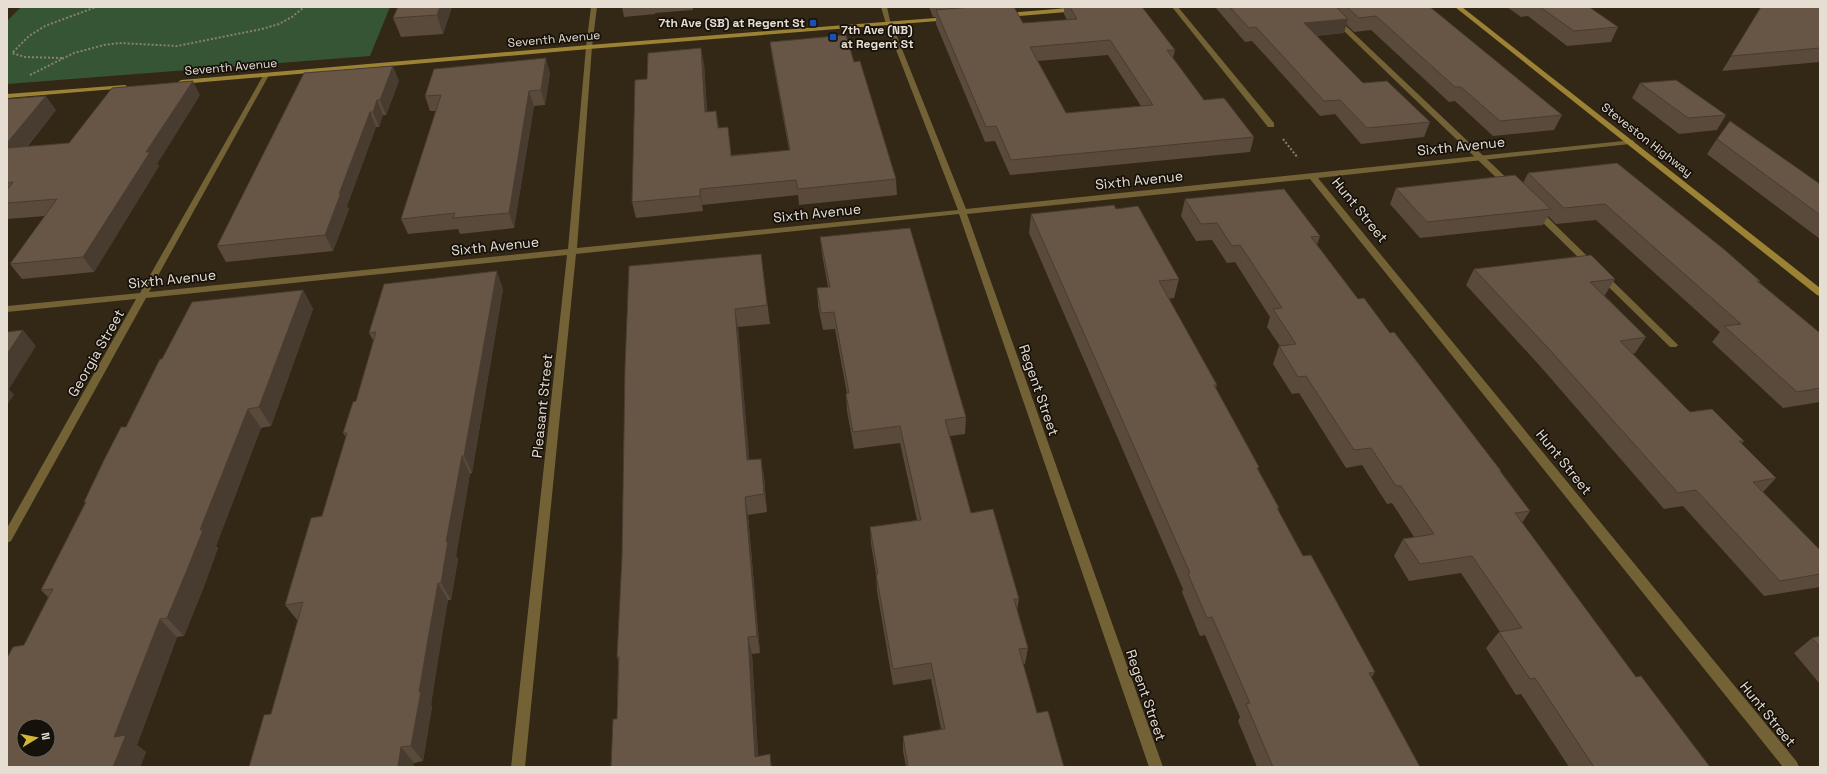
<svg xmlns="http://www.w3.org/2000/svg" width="1827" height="774" viewBox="0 0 1827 774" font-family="'Space Grotesk',sans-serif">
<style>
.green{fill:#365535}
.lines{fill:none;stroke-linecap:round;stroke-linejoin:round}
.path{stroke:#8b8173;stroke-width:2;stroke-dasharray:2 2;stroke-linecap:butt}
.lane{fill:#726235;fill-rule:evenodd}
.street{fill:#726235;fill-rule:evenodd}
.secondary{fill:#9b8234;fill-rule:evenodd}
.wall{fill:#594a3c;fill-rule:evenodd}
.shaded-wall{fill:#483c31}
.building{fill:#675646;stroke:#483c31;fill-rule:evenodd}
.transit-dot{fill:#1a4fb4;stroke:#16110a;stroke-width:1.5}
.labels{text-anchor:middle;stroke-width:3.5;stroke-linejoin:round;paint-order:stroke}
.far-poi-label{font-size:12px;font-weight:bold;fill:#e6ded3;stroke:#16110a;text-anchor:end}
.far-street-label{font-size:12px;fill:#e6ded3;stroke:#16110a}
.street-label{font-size:14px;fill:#e6ded3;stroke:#16110a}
</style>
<rect width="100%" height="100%" fill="#332716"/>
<path class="green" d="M21 7H390L370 56 7 84V21Z"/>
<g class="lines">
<g class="path">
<path d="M62 58 25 57 12 53 29 36 45 26 96 7"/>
<path d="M30 75 74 53 104 45 119 43 177 46 262 29 279 24 292 17 304 7"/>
<path d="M1283 139 1298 158"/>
</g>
<g class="lane">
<path d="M591 7H597L592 47 589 49 586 47Z"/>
<path d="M881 7H887L891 25 886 24Z"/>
<path d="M1319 7H1326L1513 184V188H1507Z"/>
<path d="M1533 209H1539L1676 343 1678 345 1676 347H1670L1533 213Z"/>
</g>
<g class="street">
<path d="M1172 7H1178L1274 123V127H1268Z"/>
<path d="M889 22 892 24 966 209 1633 140 1634 142 1630 144 1318 178 1797 762 1799 767H1783L1310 179 967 214 1163 767H1149L959 214 576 254 525 767H511L567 255 146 298 11 541 7 543V528L136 299 7 312V306L140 293 264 74 269 75 149 292 568 249 586 47 589 45 592 47 577 248 958 210 886 24Z"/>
</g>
<g class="secondary">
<path d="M1080 7H1106L1103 9 1006 17 1003 15 1006 13Z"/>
<path d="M1455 7H1462L1820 288V296L1817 295Z"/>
<path d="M948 17 950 18V20L589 49 181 84 178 82 181 80 589 45Z"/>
<path d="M125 85 127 86V88L7 98V94Z"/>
</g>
</g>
<g class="wall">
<path d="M398 7H452L443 34 401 37 393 18Z"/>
<path d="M622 7H693V10L655 13V14L624 17Z"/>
<path d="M769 7H789L770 8Z"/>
<path d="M929 7H1014L1023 23 1067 20 1064 14V7H1142L1175 50 1173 58 1204 100 1254 137 1250 152 1010 175 995 141 985 142 936 24V17H933ZM1108 55 1141 106 1066 113 1038 61Z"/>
<path d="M1215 7H1430L1562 115 1554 130 1493 136 1455 101 1449 102 1371 30 1354 32 1346 24 1344 33 1316 36 1363 83 1430 122 1424 137 1361 144 1335 114 1320 116 1252 41 1245 42Z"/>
<path d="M1507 7H1589L1618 27 1611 42 1567 46 1528 16 1521 17Z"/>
<path d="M1761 7H1820V62L1722 71Z"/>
<path d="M770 42 854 62 896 179 897 195 799 205 798 195 702 205 703 211 636 218 632 202 647 79 704 63 707 112 730 142 731 155 789 150 772 57Z"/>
<path d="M550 73 545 105 534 106 514 228 460 234 458 229 408 234 401 219 436 111H430L425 96Z"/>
<path d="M399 81 386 115H383L379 127H376L347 206 349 209 333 251 226 262 217 246Z"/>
<path d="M1640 83 1726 115 1717 130 1679 134 1632 98Z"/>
<path d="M200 95 157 164 159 166 94 272 22 279 10 264 45 216 7 219V99L56 110 27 147 69 143Z"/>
<path d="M1717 139 1820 184V239L1707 154Z"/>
<path d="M1617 163 1760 281 1759 282 1820 333V402L1783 408 1712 342 1720 332 1596 220 1556 224 1548 216 1543 225 1420 238 1390 204 1396 188 1523 183 1528 173Z"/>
<path d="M1185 199 1320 236 1317 245 1358 299 1390 333 1501 471V472L1530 511 1522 523 1636 677 1710 767H1569L1521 694 1516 695 1486 648 1499 632H1500L1461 573 1409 581 1394 556 1403 539 1414 537 1392 503 1387 504 1362 465 1346 468 1299 393 1292 394 1273 364 1279 346H1280L1267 327 1270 317 1235 262 1227 263 1212 240 1196 241 1181 216Z"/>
<path d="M1116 209 1179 279 1174 298 1168 299 1217 385 1216 388 1259 467 1258 469 1279 508 1278 510 1303 556 1375 672 1371 678 1420 767H1257L1238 721 1240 717 1205 635 1200 636 1182 592 1183 589 1029 233 1031 214Z"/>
<path d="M820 237 966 417 965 434 950 436 971 513 1019 599 1017 611 1028 648 1025 664H1023L1037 713 1064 767H906L903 751V736L941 729 931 679 893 685 877 591 876 574 871 544 870 527 917 520 900 443 854 449 847 411 846 394H847L835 329 823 330 818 306 817 288 828 287 822 254Z"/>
<path d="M761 254 770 324 738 327 749 460 761 459 764 477 767 512 748 515 760 653 752 654 758 756 772 767 617 719 618 660 617 657 622 557 625 367Z"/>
<path d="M1474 269 1615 279 1605 295H1604L1646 337 1635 353 1633 354 1690 412 1744 441 1741 444 1776 478 1763 492 1820 550V587L1764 596 1683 506 1664 509 1540 366 1466 285Z"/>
<path d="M503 289 472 473 470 474 456 556 458 559 451 600H448L438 656 431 705 432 707 423 761 414 763 271 714 298 621 285 605 322 516 346 437 343 433 356 401 374 342 369 333Z"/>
<path d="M303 290 313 309 271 426 261 428 216 546 218 548 203 589 184 636 177 637 137 745 146 752 140 767 24 645 48 597 41 590 85 503 84 502 126 427Z"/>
<path d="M1820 636V684L1794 653 1812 638Z"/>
</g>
<g class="shaded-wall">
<path d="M440 7H452L443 34 437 15Z"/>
<path d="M1348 19 1344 33 1300 37 1304 23Z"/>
<path d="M701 48 704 63 708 127 705 112Z"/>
<path d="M546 58 550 73 545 105 541 90Z"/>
<path d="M393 66 399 81 386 115 380 100Z"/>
<path d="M193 81 200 95 157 164 159 166 94 272 83 257 146 152Z"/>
<path d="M529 91 534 106 514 228 509 213Z"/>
<path d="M46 96 56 110 13 163 7 155V143Z"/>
<path d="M377 100 383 115 379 127 373 112Z"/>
<path d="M716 111 719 126 720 143 718 128Z"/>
<path d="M370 112 376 127 347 206 349 209 333 251 325 235 339 194Z"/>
<path d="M728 127 730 142 733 171 731 156Z"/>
<path d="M700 189 702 205 703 211 700 196Z"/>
<path d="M497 271 503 289 472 473 464 456Z"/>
<path d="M303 290 313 309 271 426 259 407Z"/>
<path d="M735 309 738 327 751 478 747 460Z"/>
<path d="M23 330 36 346 9 389 14 395 7 405V354Z"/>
<path d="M248 409 261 428 216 546 218 548 203 589 184 636 167 618 200 530Z"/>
<path d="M462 456 470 474 456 556 458 559 451 600 441 583 446 542Z"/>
<path d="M761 459 764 477 767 512 764 494Z"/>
<path d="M745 497 748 515 760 653 757 636Z"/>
<path d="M438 583 448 600 431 705 432 707 423 761 411 746 419 692Z"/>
<path d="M160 619 177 637 137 745 146 752 140 767H113L114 737Z"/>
<path d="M748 637 752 654 759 767 755 757Z"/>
<path d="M401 747 414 763 413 767H398Z"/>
<path d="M770 754 772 767H771Z"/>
</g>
<g class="building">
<path d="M398 7H440L437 15 393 18Z"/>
<path d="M972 7H1014L1023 23 1077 19 1070 7H1142L1175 50H1167L1204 100 1224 98 1254 137 1011 160 996 126 986 127 936 10ZM1110 40 1153 105 1066 113 1030 47Z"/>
<path d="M1230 7H1336L1348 19 1304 23 1363 83 1387 81 1430 122 1367 128 1340 100 1324 101 1256 27 1249 28Z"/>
<path d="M1347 7H1430L1562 115 1500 121 1461 87H1455L1376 16 1359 18Z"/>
<path d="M1540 7H1589L1618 27 1574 31Z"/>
<path d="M1761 7H1820V48L1731 56Z"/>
<path d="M846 35 854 62 860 61 896 179 798 189 796 180 700 189V196L632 202 635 80 647 79 648 53 701 48 705 112 716 111 718 128 728 127 731 156 790 150 770 42Z"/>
<path d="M546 58 541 90 529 91 509 213 453 218 455 213 401 219 441 95 425 96 434 69Z"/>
<path d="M393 66 380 100H377L373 112H370L339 194 341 193 325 235 217 246 304 73Z"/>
<path d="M1676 80 1726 115 1688 118 1640 83Z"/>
<path d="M193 81 146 152H150L83 257 10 264 57 199 7 203V190L13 182 7 183V148L69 143 112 88Z"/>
<path d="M46 96 7 143V99Z"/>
<path d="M1730 121 1820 184V215L1717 139Z"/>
<path d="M1617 163 1726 251 1760 281H1757L1820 333V388L1797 392 1724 326 1741 324 1605 204 1564 208 1528 173Z"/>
<path d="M1515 175 1551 209 1427 222 1396 188Z"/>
<path d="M1284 189 1320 236 1311 237 1358 299 1364 298 1390 333 1394 332 1501 471H1500L1530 511 1515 513 1636 677 1641 676 1710 767H1594L1535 678 1530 679 1499 632 1522 628 1472 556 1420 564 1403 539 1434 534 1401 486H1396L1371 448 1354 450 1306 376 1298 377 1279 346 1296 344 1273 309 1282 308 1240 245 1232 246 1217 223 1201 224 1185 199Z"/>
<path d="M1114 205 1116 209 1138 206 1179 279 1159 281 1217 385H1214L1259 467 1257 468 1279 508H1277L1303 556 1311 555 1375 672 1369 673 1420 767H1273L1246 704 1250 703 1212 617 1207 618 1188 574 1190 573 1031 214Z"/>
<path d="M910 228 966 417 945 420 971 513 993 509 1019 599H1014L1028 648 1019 649 1037 713 1048 711 1064 767H908L903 736 945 729 931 663 893 669 876 574H878L870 527 921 520 900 426 853 432 846 394 849 393 834 312 821 313 817 288 830 287 820 237Z"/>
<path d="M761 254 767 305 735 309 747 460 761 459 764 494 745 497 757 636 748 637 755 757 770 754 771 767H611L613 719H617L619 657H617L622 557 625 367 629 266Z"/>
<path d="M1591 255 1615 279 1590 282 1646 337 1620 341 1690 412 1712 409 1744 441H1739L1776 478 1753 482 1820 550V574L1780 581 1696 490 1678 493 1550 350 1474 269Z"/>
<path d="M497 271 464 456H462L446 542 448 541 441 583H438L428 639 419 692 421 691 411 746 401 747 398 767H249L264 715 271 714 303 602 285 605 311 518 322 516 347 433H343L353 402 356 401 376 332 369 333 384 284Z"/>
<path d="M303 290 259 407 248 409 200 530H203L187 570 167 618 160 619 114 737 126 735 113 767H7V658L13 647 24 645 53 589 41 590 86 502H84L104 460 121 427H126L160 359H162L192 302ZM24 726H48V750H24Z"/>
<path d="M23 330 7 354V332Z"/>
<path d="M1820 636V647L1812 638Z"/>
</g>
<g class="transit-dot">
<rect x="809" y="19" width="8" height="8" rx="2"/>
<rect x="829" y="33" width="8" height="8" rx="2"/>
</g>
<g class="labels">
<g class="far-poi-label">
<text x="805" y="27">7th Ave (SB) at Regent St</text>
<text x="841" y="34" text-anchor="start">7th Ave (NB)<tspan x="841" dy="14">at Regent St</tspan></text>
</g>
<g class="far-street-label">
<text transform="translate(554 39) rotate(-5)" y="4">Seventh Avenue</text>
<text transform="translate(231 67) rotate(-5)" y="4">Seventh Avenue</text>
<text transform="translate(1647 140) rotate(38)" y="4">Steveston Highway</text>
</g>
<g class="street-label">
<text transform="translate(1461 146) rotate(-6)" y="5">Sixth Avenue</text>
<text transform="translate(1139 180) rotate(-6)" y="5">Sixth Avenue</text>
<text transform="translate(1360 210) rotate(51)" y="5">Hunt Street</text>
<text transform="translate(817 213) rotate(-6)" y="5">Sixth Avenue</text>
<text transform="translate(495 246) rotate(-6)" y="5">Sixth Avenue</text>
<text transform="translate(172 279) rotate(-6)" y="5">Sixth Avenue</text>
<text transform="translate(96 353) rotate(-60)" y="5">Georgia Street</text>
<text transform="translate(1039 390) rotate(71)" y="5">Regent Street</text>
<text transform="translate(542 406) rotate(-84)" y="5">Pleasant Street</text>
<text transform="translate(1564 462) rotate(51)" y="5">Hunt Street</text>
<text transform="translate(1146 695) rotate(71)" y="5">Regent Street</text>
<text transform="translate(1768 714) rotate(51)" y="5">Hunt Street</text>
</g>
</g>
<rect width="1827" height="774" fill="none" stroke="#e6ded3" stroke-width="16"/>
<g transform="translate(36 738) rotate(80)"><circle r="19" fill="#16110a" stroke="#69635a"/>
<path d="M0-3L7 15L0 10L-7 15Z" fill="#d3b635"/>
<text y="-6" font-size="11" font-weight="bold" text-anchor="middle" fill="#e6ded3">N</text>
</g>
</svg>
